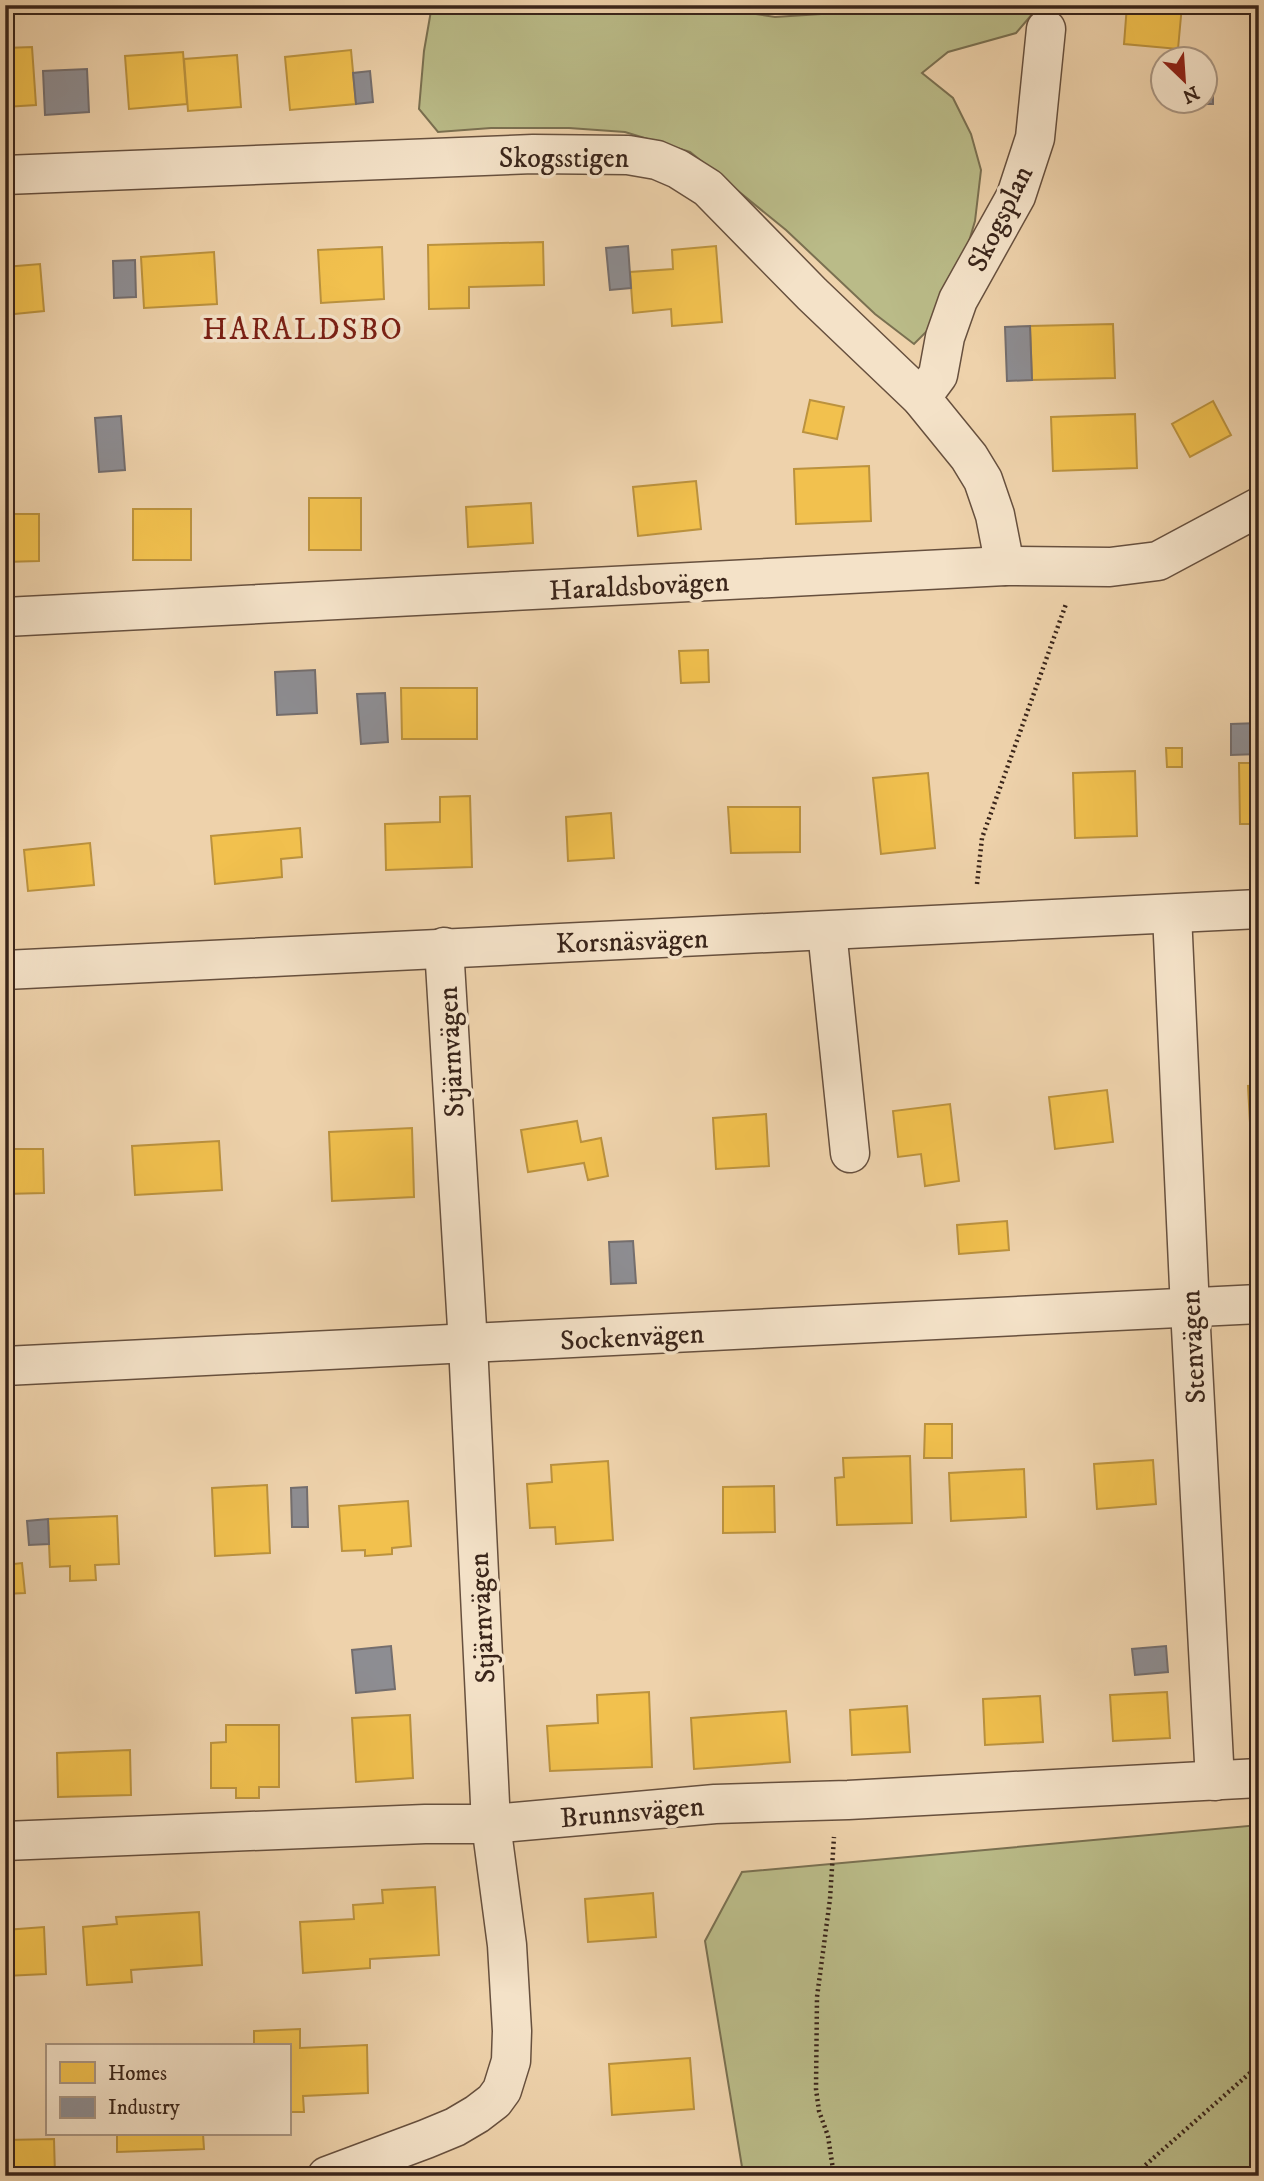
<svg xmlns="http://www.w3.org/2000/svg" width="1264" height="2181" viewBox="0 0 1264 2181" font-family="'IM FELL DW Pica',serif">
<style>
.green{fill:#babb88;stroke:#7a7051;stroke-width:2}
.homes{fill:#f2c14e;stroke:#bb923e;stroke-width:2}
.industry{fill:#8d8d92;stroke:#746e6e;stroke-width:2}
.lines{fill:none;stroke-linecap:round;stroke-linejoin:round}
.minor-casing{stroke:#67503e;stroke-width:41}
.path{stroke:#3a251a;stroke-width:4.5;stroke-dasharray:2 3.5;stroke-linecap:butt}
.minor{stroke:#f4e2c8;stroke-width:38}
.labels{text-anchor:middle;stroke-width:7;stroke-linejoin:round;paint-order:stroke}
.street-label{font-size:28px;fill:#3a251a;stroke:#f4e2c8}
.neighbourhood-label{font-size:30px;letter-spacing:2px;fill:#7a1f14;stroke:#f4e2c8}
</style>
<rect width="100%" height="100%" fill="#eed2ab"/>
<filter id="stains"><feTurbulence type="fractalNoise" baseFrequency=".00286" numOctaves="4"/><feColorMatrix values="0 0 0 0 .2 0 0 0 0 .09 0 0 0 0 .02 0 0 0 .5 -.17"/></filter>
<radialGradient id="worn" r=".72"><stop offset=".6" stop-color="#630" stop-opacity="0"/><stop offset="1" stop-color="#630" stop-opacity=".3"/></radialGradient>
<g class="green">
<path d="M432 5H696L775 17 899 9 905 5H1040L1016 33 948 52 922 73 953 98 971 134 981 170 975 221 960 272 938 320 914 344 875 314 786 230 690 152 625 132 569 128H491L438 132 419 109 424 51Z"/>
<path d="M1259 1825V2176H738L743 2173 705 1941 742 1872Z"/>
</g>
<g class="homes">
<path d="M1127 5H1182L1178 49 1124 44Z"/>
<path d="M32 47 36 105 5 107V48Z"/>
<path d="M351 50 356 104 290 110 285 57Z"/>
<path d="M183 52 187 104 129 109 125 56Z"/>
<path d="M237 55 241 107 188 111 184 59Z"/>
<path d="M543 242 544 285 469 287V308L429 309 428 245Z"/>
<path d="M716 246 722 322 672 326 671 309 633 313 630 272 673 269 672 250Z"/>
<path d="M382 247 384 299 321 303 318 250Z"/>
<path d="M214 252 217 304 144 308 141 257Z"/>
<path d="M40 264 44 311 5 315V267Z"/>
<path d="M1113 324 1115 378 1032 380 1030 326Z"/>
<path d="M810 400 844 407 837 439 803 432Z"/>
<path d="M1213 401 1231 435 1190 457 1172 424Z"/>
<path d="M1135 414 1137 468 1053 471 1051 417Z"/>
<path d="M869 466 871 521 796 524 794 469Z"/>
<path d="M696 481 701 529 638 536 633 487Z"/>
<rect x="309" y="498" width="52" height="52"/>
<path d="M531 503 533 543 468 547 466 507Z"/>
<rect x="133" y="509" width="58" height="51"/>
<path d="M5 514H39V561L5 562Z"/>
<path d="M708 650 709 682 681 683 679 651Z"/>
<path d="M401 688H477V739H402Z"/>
<path d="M1166 748H1182V767H1167Z"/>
<path d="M1239 763H1259V824H1240Z"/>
<path d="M1135 771 1137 836 1075 838 1073 773Z"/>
<path d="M928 773 935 848 881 854 873 778Z"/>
<path d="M470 796 472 867 386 870 385 824 440 822V797Z"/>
<path d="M728 807H800V852L731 853Z"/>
<path d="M611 813 614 858 568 861 566 817Z"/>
<path d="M300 828 302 857 281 859 282 877 215 884 211 836Z"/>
<path d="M90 843 94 885 28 891 24 850Z"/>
<path d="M1259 1085V1141H1251L1248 1086Z"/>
<path d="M1107 1090 1113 1142 1055 1149 1049 1097Z"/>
<path d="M950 1104 959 1181 925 1186 921 1154 898 1157 893 1111Z"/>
<path d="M766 1114 769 1166 716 1169 713 1118Z"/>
<path d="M577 1121 581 1142 601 1138 608 1176 588 1180 584 1163 528 1172 521 1130Z"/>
<path d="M412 1128 414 1197 332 1201 329 1132Z"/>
<path d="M219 1141 222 1190 135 1195 132 1146Z"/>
<path d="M5 1149H43L44 1193 5 1194Z"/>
<path d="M1007 1221 1009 1250 959 1254 957 1225Z"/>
<path d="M925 1424H952V1458H924Z"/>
<path d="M910 1456 912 1523 837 1525 835 1478 844 1477 843 1458Z"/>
<path d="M1153 1460 1156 1504 1097 1509 1094 1464Z"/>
<path d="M608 1461 613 1540 556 1544 555 1527 530 1528 527 1484 552 1482 551 1465Z"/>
<path d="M1024 1469 1026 1517 951 1521 949 1473Z"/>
<path d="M267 1485 270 1553 215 1556 212 1488Z"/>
<path d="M774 1486 775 1532 723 1533V1487Z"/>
<path d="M408 1501 411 1546 392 1548V1554L365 1556V1550L342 1551 339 1506Z"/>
<path d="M117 1516 119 1564 95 1565 96 1580 70 1581V1566L50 1567 48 1519Z"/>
<path d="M22 1563 25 1593 5 1594V1565Z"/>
<path d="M649 1692 652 1767 550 1771 547 1726 598 1723 597 1695Z"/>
<path d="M1167 1692 1170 1738 1113 1741 1110 1695Z"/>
<path d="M1040 1696 1043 1742 985 1745 983 1699Z"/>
<path d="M907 1706 910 1752 852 1755 850 1710Z"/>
<path d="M786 1711 790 1762 694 1769 691 1718Z"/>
<path d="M410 1715 413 1778 356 1782 352 1718Z"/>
<path d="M226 1725H279V1787H259V1798H236V1788H211V1743L226 1742Z"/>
<path d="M130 1750 131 1795 58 1797 57 1753Z"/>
<path d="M435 1887 439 1955 370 1959V1968L303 1973 300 1922 354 1919 353 1905 383 1903 382 1890Z"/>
<path d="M653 1893 656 1937 588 1942 585 1899Z"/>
<path d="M199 1912 202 1965 131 1970 132 1982 87 1985 83 1927 117 1924 116 1917Z"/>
<path d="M44 1927 46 1974 5 1976V1930Z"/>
<path d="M300 2029V2048L367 2045 368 2093 303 2096 304 2112H289V2046H254V2031Z"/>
<path d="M690 2058 694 2109 612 2115 609 2064Z"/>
<path d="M117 2134H203L204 2149 117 2152Z"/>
<path d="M54 2139 55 2176H5V2140Z"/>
</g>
<g class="industry">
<path d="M1204 65H1213V104H1171V102H1204Z"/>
<path d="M87 69 89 112 45 115 43 71Z"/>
<path d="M370 71 373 102 356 104 353 73Z"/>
<path d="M628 246 631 288 610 290 606 248Z"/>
<path d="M135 260 136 297 114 298 113 261Z"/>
<path d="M1030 326 1032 380 1007 381 1005 327Z"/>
<path d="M121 416 125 470 99 472 95 418Z"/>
<path d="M315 670 317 713 277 715 275 672Z"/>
<path d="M385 693 388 742 361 744 357 694Z"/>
<path d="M1259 723V754L1231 755V724Z"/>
<path d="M633 1241 636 1283 611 1284 609 1242Z"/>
<path d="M307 1487 308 1527H292L291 1488Z"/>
<path d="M48 1519 49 1544 29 1545 27 1521Z"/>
<path d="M391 1646 395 1689 356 1693 352 1650Z"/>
<path d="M1166 1646 1168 1672 1135 1675 1132 1649Z"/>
</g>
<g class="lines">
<defs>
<g id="minor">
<path d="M5 175 533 154 628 155 657 160 678 169 708 188 812 294 921 398 969 457 983 480 995 515 1005 566"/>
<path d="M921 398 938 375 945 337 958 300 1016 196 1035 138 1046 29"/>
<path d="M5 617 1005 566 1110 567 1158 561 1259 507"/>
<path d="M1172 914 1190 1309 1215 1781"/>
<path d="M827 931 850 1153"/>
<path d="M5 970 1259 909"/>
<path d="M5 1366 1259 1304"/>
<path d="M5 1841 425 1824H491L715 1804 848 1800 1259 1778"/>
<path d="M327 2176 426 2139 455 2127 477 2114 494 2101 502 2090 511 2061 512 2031 507 1945 491 1824 468 1344 444 947"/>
</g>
</defs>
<use href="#minor" class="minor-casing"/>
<g class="path">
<path d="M977 884 982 838 1066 604"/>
<path d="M834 2176 828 2136 819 2111 816 2089 817 1997 830 1899 834 1837"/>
<path d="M1133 2176 1259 2065"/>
</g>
<use href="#minor" class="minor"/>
</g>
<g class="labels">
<g class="street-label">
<text x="564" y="167">Skogsstigen</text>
<text transform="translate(999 218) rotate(-64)" y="10">Skogsplan</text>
<text transform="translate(639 585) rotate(-3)" y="10">Haraldsbovägen</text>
<text transform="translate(632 940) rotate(-2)" y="10">Korsnäsvägen</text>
<text transform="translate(450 1052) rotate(-93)" y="10">Stjärnvägen</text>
<text transform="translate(632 1336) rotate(-3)" y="10">Sockenvägen</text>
<text transform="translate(1192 1347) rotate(-93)" y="10">Stenvägen</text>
<text transform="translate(481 1618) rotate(-93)" y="10">Stjärnvägen</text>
<text transform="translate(632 1811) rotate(-5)" y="10">Brunnsvägen</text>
</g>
<g class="neighbourhood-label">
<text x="303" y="339">HARALDSBO</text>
</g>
</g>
<rect width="1264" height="2181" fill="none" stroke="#eed2ab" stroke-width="28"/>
<rect x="7" y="7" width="1250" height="2167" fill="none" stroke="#3a251a" stroke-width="3.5"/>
<rect x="14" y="14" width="1236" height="2153" fill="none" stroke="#3a251a" stroke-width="2"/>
<rect x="46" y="2044" width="245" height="91" fill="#f4e2c8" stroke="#aa9682" stroke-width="2"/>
<rect x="60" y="2062" width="35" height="21" fill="#f2c14e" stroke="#aa9682" stroke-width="2"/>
<text x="108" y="2080" font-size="21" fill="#3a251a">Homes</text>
<rect x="60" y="2097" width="35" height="21" fill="#8d8d92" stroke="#aa9682" stroke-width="2"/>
<text x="108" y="2114" font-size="21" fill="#3a251a">Industry</text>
<g transform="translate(1184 80) rotate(155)"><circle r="33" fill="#f4e2c8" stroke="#aa9682" stroke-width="2"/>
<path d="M0-5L12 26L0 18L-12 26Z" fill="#8f2418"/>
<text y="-10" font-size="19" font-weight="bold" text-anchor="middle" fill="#3a251a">N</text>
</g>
<rect width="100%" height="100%" filter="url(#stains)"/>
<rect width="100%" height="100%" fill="url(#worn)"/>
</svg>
